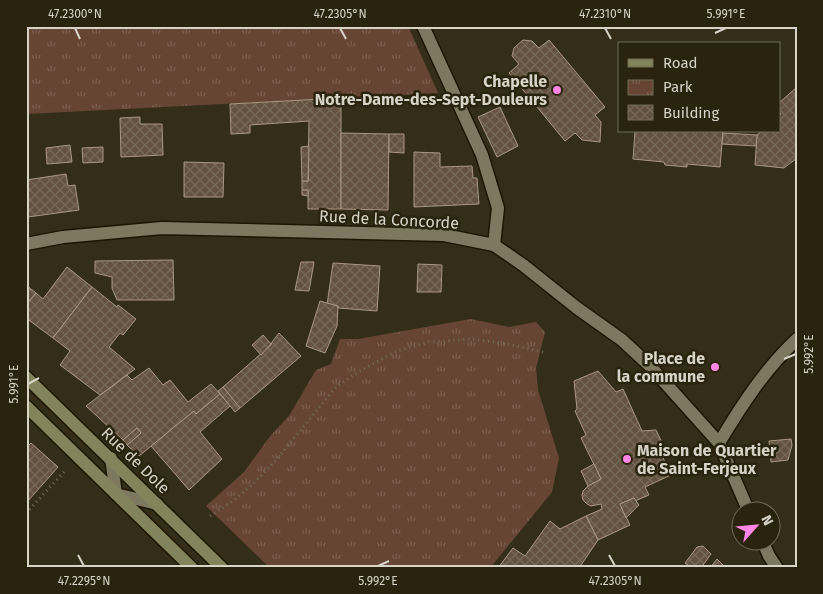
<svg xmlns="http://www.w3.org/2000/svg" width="823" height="594" viewBox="0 0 823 594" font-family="'Fira Sans',sans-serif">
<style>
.park{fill:url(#park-tufts)}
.building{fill:url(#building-cross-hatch);stroke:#aa9783}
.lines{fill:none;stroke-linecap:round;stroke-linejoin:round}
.service-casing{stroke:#1c1602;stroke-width:15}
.minor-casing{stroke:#1c1602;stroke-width:15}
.secondary-casing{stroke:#1c1602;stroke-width:15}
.path{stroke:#736e5c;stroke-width:3;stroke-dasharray:1 4;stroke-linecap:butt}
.service{stroke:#7f7860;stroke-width:12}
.minor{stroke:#7f7860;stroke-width:12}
.secondary{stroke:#84845c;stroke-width:12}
.ticks{fill:none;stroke:#d7d4c7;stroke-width:2}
.poi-dot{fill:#fc86e4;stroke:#2a240e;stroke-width:2}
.labels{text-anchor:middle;stroke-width:5;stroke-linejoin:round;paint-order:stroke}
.poi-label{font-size:16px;font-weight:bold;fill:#d7d4c7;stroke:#2a240e;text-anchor:end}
.street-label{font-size:16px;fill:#d7d4c7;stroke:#2a240e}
.neatline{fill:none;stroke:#d7d4c7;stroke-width:2}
.ticks-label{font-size:12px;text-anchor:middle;fill:#d7d4c7}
</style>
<defs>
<pattern id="park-tufts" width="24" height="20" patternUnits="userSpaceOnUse" patternTransform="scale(1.25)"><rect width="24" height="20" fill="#674535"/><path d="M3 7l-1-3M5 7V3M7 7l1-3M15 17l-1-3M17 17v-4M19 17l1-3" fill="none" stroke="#7c5f51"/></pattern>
<pattern id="building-cross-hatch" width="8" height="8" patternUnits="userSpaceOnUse" patternTransform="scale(1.25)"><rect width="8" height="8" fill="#62523f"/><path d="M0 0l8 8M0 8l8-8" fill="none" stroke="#786a59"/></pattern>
</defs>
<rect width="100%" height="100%" fill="#342e18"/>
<g class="park">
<path d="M26 26H408L438 93 26 114Z"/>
<path d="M471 319 509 327 536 322 545 332 536 368 538 390 559 458 552 492 490 568H270L206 506 244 472 271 435 289 416 316 370 331 364 340 339H358Z"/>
</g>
<g class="building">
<path d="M523 40 532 41 539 48 549 40 605 107 595 115 601 122 600 142 582 140 575 133 565 141 509 73 519 64 512 56 514 48Z"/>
<path d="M797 87V158L784 168 755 165 757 135 762 131H779V116L781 114 779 112V103Z"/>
<path d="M341 98V209H308V190H302V181H308L309 121 250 125V133L231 134 230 104Z"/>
<path d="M500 107 518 146 497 157 478 117Z"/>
<path d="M140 117V124H162L163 155 121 157 120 118Z"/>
<path d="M635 131H723L720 167 687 164V167L665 165 664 162 633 159Z"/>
<path d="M341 133 389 134 388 210 341 209Z"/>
<path d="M723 133 757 135 756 146 722 144Z"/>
<path d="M389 134H404V153L389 152Z"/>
<path d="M70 145 72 162 47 164 46 148Z"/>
<path d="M309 146 308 181H302L301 147Z"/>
<path d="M103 147V162L83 163 82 148Z"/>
<path d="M414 152 440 153V167L472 166 473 178H477L479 204 414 207Z"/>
<path d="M184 162 224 163 223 197H184Z"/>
<path d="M66 174 68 186 75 185 79 210 28 217 26 205V180Z"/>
<path d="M302 190H308V196L302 195Z"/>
<path d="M173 260 174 300H117L112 288V277L95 273V261Z"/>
<path d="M301 262H314L309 291 295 290Z"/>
<path d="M333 263 380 266 377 311 338 308V306L327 305Z"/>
<path d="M418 264 442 265 441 292H417Z"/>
<path d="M67 267 92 287 53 338 26 318V305L36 293 43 299Z"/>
<path d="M26 285 36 293 26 305Z"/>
<path d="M92 287 117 307 118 305 136 319 123 335 120 333 109 347 135 369 100 395 60 365 70 351 53 338Z"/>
<path d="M320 301 338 306 337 326 325 353 306 346Z"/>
<path d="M279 333 301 356 240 408 223 387 271 345 272 342Z"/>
<path d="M263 335 271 344 261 355 252 345Z"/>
<path d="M149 368 163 385 170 380 188 402 211 384 220 394 196 414 194 411 139 456 127 445 141 433 137 428 123 440 86 406 127 375 132 380Z"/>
<path d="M598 371 616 392 623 389 642 431 656 430 666 451 661 453 671 475 645 487 649 495 635 501 634 498 620 504 630 525 598 540 586 516 602 509 601 504 591 506 587 504 583 500 582 495 583 491 588 486 601 479 581 438 586 435 575 411 577 409 574 381Z"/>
<path d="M223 387 240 408 235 412 218 391Z"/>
<path d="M220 394 230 406 200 432 222 459 189 490 151 446 194 411 196 414Z"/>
<path d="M137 428 141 433 127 445 123 440Z"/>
<path d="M791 439 792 445 788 460 771 462 769 441Z"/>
<path d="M31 443 58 467 27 502 26 448Z"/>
<path d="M594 464 601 479 588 486 581 471Z"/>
<path d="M634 498 639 505 626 518 620 504Z"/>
<path d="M586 516 598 540 579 568H498L513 548 525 556 550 521 560 529Z"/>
<path d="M703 546 711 554 701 568H692L685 563 697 547Z"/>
<path d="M717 559 726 568H710Z"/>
</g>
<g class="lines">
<defs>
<path id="service" d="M111 458 116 494 157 504"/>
<g id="minor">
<path d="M423 26 482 155 498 208 494 245"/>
<path d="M26 244 63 237 162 228 444 235 494 245 523 265 577 308 622 340 650 366 719 443 749 512"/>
<path d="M719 443C741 406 765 369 797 339"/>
<path d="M763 542 769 556 777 568"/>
</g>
<g id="secondary">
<path d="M26 377 222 568"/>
<path d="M26 406 192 568"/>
</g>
</defs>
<use href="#service" class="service-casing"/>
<use href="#minor" class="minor-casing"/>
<use href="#secondary" class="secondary-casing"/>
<g class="path">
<path d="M26 509 28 511 64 472"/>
<path d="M210 516 233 501 253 484 276 460 336 387 358 372 397 351 429 342 473 339 503 343 547 353"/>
</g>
<use href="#service" class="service"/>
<use href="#minor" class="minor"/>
<use href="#secondary" class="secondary"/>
</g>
<path class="ticks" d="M75 28 80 39M340 28 346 39M605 28 611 39M715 33 726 28M784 359 796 354M28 384 39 378M78 555 84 566M609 555 615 566M378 566 389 561"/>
<g class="poi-dot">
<circle cx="557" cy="90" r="5"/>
<circle cx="715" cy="367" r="5"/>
<circle cx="627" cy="459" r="5"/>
</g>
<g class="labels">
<g class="poi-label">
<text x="547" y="87">Chapelle<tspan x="547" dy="18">Notre-Dame-des-Sept-Douleurs</tspan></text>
<text x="705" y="364">Place de<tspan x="705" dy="18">la commune</tspan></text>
<text x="637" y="456" text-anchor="start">Maison de Quartier<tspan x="637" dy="18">de Saint-Ferjeux</tspan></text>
</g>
<g class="street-label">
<text transform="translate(389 219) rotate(3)" y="6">Rue de la Concorde</text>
<text transform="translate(136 460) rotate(44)" y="6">Rue de Dole</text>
</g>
</g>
<rect width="823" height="594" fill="none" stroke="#2a240e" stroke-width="55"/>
<rect x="618" y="42" width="162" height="90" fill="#2a240e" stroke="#6f6a58"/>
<rect x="628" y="59" width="25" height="8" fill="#84845c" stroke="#6f6a58"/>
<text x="663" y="68" font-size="15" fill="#d7d4c7">Road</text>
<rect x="628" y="80" width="25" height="15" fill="url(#park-tufts)" stroke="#6f6a58"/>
<text x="663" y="92" font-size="15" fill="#d7d4c7">Park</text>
<rect x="628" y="105" width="25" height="15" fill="url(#building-cross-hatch)" stroke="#6f6a58"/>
<text x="663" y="118" font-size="15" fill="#d7d4c7">Building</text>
<g transform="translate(756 526) rotate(63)"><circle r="24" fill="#2a240e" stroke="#6f6a58"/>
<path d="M0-4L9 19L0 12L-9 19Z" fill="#fc86e4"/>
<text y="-8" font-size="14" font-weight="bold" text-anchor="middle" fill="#d7d4c7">N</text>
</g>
<rect x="28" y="28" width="768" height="538" class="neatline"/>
<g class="ticks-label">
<text x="75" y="18">47.2300°N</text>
<text x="340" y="18">47.2305°N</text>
<text x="605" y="18">47.2310°N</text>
<text x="726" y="18">5.991°E</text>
<text transform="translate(809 354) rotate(-90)" y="4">5.992°E</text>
<text transform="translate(14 384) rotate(-90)" y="4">5.991°E</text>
<text x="84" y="585">47.2295°N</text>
<text x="378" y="585">5.992°E</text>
<text x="615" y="585">47.2305°N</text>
</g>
</svg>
